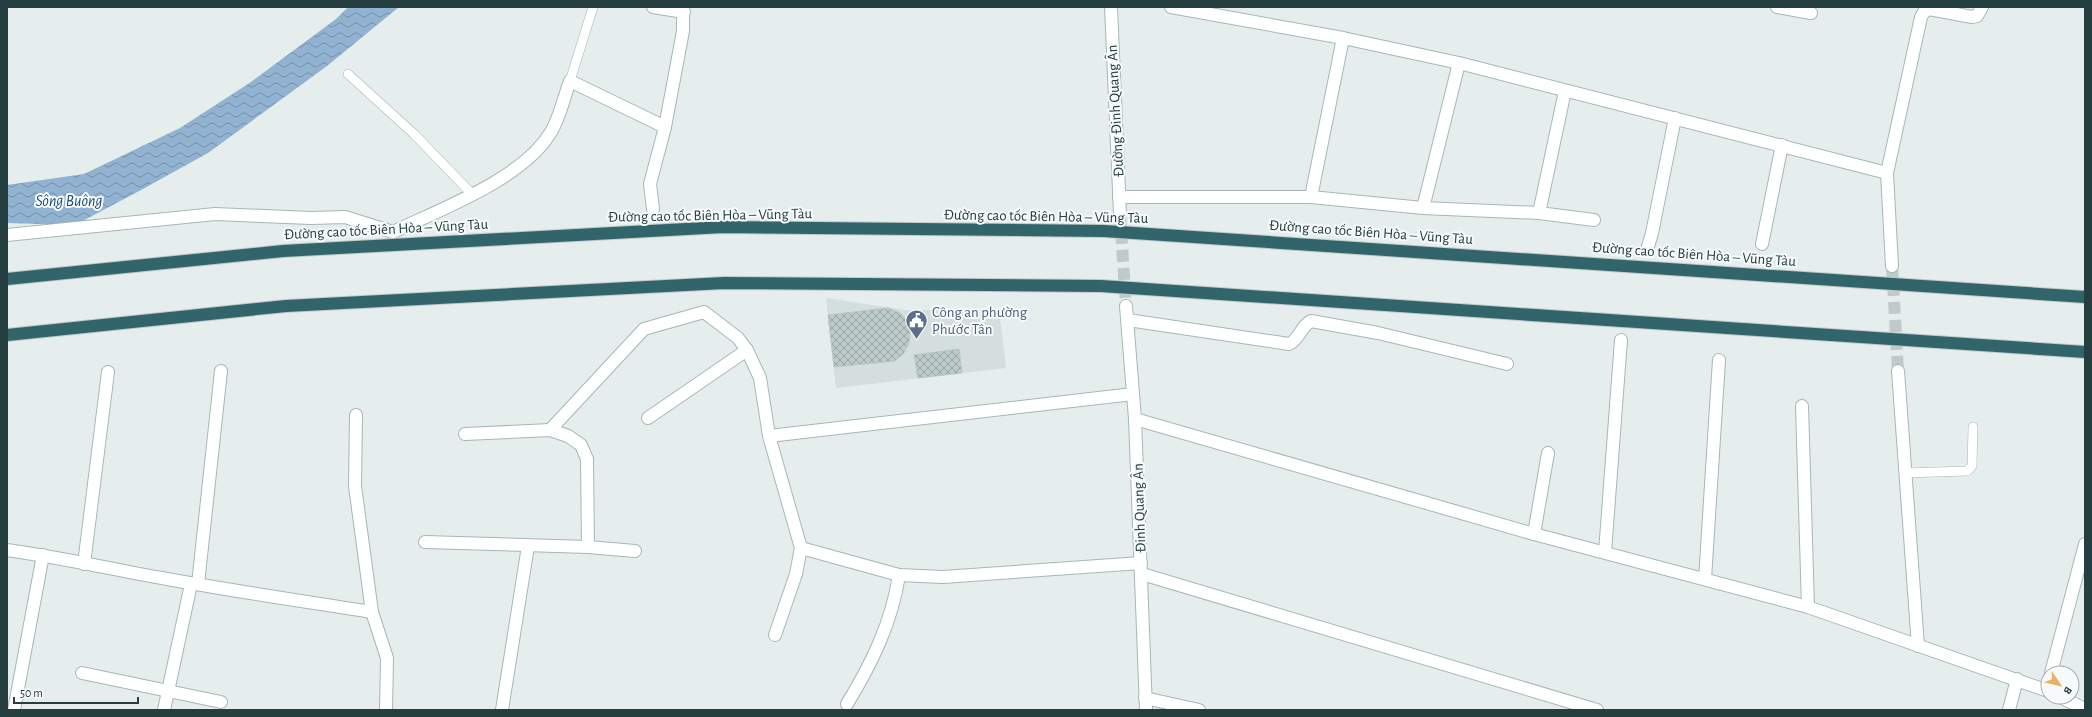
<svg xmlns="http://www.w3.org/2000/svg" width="2092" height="717" viewBox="0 0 2092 717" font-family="'Alegreya Sans',sans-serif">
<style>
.built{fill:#d4dedd}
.water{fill:url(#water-waves)}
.building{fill:url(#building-cross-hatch);stroke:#b8c8c6}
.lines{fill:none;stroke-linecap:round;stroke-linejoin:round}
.minor-tunnel{stroke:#bfcbca;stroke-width:12;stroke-dasharray:12 6;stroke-linecap:butt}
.tertiary-tunnel{stroke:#bfcbca;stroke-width:12;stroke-dasharray:12 6;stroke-linecap:butt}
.service-casing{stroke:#a8b6b6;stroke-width:10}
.minor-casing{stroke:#a8b6b6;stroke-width:14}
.tertiary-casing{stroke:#a8b6b6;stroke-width:14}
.motorway-casing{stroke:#c2c9ca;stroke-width:14}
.service{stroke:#fff;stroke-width:9}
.minor{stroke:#fff;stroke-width:12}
.tertiary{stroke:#fff;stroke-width:12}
.motorway{stroke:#32656b;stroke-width:12}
.labels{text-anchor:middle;stroke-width:4;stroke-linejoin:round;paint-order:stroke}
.street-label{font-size:15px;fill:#253e40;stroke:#f7fafa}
.service-label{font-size:15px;fill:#4e5e75;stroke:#f7fafa;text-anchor:start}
.water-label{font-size:16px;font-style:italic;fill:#214f7a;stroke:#f7fafa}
</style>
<defs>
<pattern id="water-waves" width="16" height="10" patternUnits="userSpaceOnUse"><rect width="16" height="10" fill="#91b2d0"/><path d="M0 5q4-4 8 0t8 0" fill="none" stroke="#7692aa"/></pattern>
<pattern id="building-cross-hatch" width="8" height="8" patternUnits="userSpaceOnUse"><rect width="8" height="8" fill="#bbc9c7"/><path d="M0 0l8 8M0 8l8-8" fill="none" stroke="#98a5a3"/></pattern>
</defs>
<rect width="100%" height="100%" fill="#e6eeed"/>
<path class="built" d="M826 298 905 310H999L1006 368 836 388Z"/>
<path class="water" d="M348 7H399L327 66 208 153 141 190 75 225 7 223V185L84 174 180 128 251 82 336 19Z"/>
<g class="building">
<path d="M888 308 900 313 907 321 910 332 909 343 904 353 895 361 834 367 828 315Z"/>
<path d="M959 349 962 373 918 378 914 355Z"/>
</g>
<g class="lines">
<path class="minor-tunnel" d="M1892 266 1898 371"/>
<path class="tertiary-tunnel" d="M1120 214 1126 306"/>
<defs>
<g id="service">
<path d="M348 74 414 134 471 193"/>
<path d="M570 81 593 7"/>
<path d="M1905 473 1967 471 1972 466 1973 427"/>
</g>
<g id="minor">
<path d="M653 7 684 12"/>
<path d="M1171 7 1343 38 1459 63 1423 208"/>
<path d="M1777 7 1811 13"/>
<path d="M1343 38 1311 197 1423 208 1539 213 1594 220"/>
<path d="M1459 63 1887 173"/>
<path d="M1119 197H1311"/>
<path d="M653 209 650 184 665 127 678 58 683 31V7"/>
<path d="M1539 213 1565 91"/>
<path d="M7 235 215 214 311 218 345 217 393 232C441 209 523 179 551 132 560 117 564 97 570 81L665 127"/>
<path d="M1762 244 1782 145"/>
<path d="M1647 250 1652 233 1675 118"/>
<path d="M1892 266 1887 173 1921 17 1924 12 1929 9 1972 17 1977 16 1982 7"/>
<path d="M1128 320 1289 344C1300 339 1300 327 1311 321L1378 333 1507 364"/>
<path d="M1898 371 1918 646"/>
<path d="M1802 406 1808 607"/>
<path d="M356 415 355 486 372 612 387 658 386 710"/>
<path d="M648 418 747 350"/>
<path d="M1135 419 1534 534 1808 607 2048 691"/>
<path d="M550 430 644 329 704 312 738 338 747 350 760 378 769 436 801 548 796 574 775 635"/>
<path d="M465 434 550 430 568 436 581 445 587 459 588 547"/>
<path d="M769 436 1133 394"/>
<path d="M1534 534 1548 453"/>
<path d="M425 542 588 547 635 551"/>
<path d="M801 548 899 575 943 577 1141 563"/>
<path d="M7 550C59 557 110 569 162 578 232 591 302 601 372 612"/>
<path d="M1605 552 1621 340"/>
<path d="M84 564 108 372"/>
<path d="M1142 574 1597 710"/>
<path d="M1705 579 1719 360"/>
<path d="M198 584 221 371"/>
<path d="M82 673 221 702"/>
<path d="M2051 673 2085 544"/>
<path d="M2060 697 2085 709"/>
<path d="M1145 698 1199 710"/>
<path d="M847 704C872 663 892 622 899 575"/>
<path d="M14 710 43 555"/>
<path d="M164 710 191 584"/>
<path d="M502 710 528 546"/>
<path d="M2009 710 2017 679"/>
</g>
<g id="tertiary">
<path d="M1111 7 1120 214"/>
<path d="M1126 306 1135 419 1146 710"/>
</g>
<g id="motorway">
<path d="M7 279 283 251 723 227 1104 231 2085 297"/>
<path d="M7 335 286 306 724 283 1101 286 2085 352"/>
</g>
</defs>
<use href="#service" class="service-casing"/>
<use href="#minor" class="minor-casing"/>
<use href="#tertiary" class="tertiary-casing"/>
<use href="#motorway" class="motorway-casing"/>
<use href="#service" class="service"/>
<use href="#minor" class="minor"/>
<use href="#tertiary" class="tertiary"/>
<use href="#motorway" class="motorway"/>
</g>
<defs>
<symbol id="civic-pin" viewBox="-11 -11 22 30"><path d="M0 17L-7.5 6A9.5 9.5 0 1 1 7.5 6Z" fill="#5c6f8a" stroke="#f7fafa"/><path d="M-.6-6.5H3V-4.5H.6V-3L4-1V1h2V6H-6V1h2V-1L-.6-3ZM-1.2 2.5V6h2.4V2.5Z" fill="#fff"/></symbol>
</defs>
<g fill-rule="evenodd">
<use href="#civic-pin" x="904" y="308" width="25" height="34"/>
</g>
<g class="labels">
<g class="street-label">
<text transform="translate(1115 111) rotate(-93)" y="5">Đường Đinh Quang Ân</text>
<text transform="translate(710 215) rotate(-1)" y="5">Đường cao tốc Biên Hòa – Vũng Tàu</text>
<text transform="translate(1046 216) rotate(1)" y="5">Đường cao tốc Biên Hòa – Vũng Tàu</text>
<text transform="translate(386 229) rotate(-3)" y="5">Đường cao tốc Biên Hòa – Vũng Tàu</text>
<text transform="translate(1371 232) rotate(4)" y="5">Đường cao tốc Biên Hòa – Vũng Tàu</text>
<text transform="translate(1694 254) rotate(4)" y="5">Đường cao tốc Biên Hòa – Vũng Tàu</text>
<text transform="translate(1139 508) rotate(-92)" y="5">Đinh Quang Ân</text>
</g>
<g class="service-label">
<text x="932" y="317">Công an phường<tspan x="932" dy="17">Phước Tân</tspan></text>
</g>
<g class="water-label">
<text x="69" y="206">Sông Buông</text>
</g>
</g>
<rect width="2092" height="717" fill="none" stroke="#253e40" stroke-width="16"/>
<g transform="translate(2060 685) rotate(125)"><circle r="19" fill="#f7fafa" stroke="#a3afb0"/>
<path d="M0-3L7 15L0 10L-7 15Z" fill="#ecb166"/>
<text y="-6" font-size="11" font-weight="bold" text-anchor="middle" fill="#253e40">B</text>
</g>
<path d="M14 697v6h124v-6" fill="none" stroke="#253e40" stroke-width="2"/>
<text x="20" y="697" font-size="12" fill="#253e40" stroke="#f7fafa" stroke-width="3" paint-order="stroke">50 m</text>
</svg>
